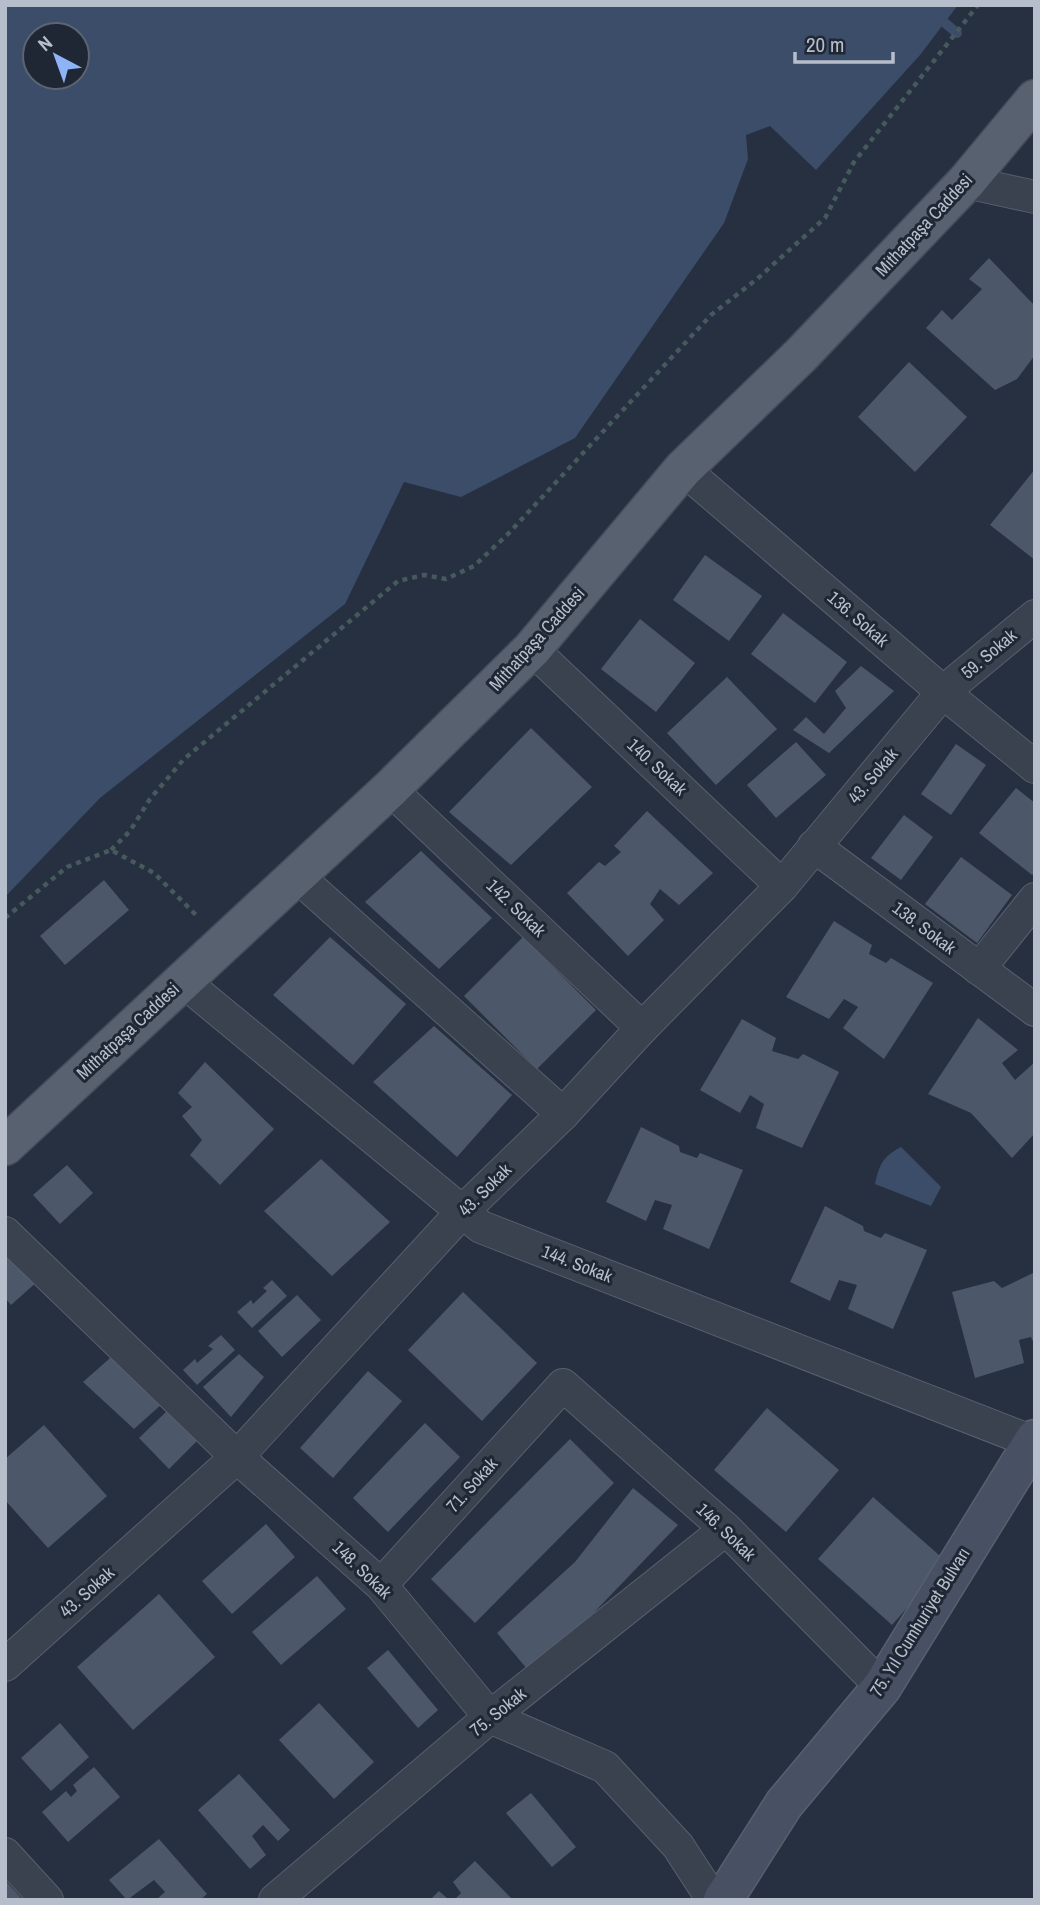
<svg xmlns="http://www.w3.org/2000/svg" width="1040" height="1905" viewBox="0 0 1040 1905" font-family="'Archivo Narrow',sans-serif">
<style>
.water{fill:#3c4d69;fill-rule:evenodd}
.lines{fill:none;stroke-linecap:round;stroke-linejoin:round}
.stream{stroke:#3c4d69;stroke-width:10}
.building{fill:#4c5769}
.street-casing{stroke:#58606e;stroke-width:34}
.secondary-casing{stroke:#58606e;stroke-width:41}
.primary-casing{stroke:#444b59;stroke-width:41}
.path{stroke:#465a5e;stroke-width:4.5;stroke-dasharray:5 5;stroke-linecap:butt}
.street{stroke:#3a4250;stroke-width:32}
.secondary{stroke:#485163;stroke-width:38}
.primary{stroke:#586170;stroke-width:38}
.labels{text-anchor:middle;stroke-width:6;stroke-linejoin:round;paint-order:stroke}
.street-label{font-size:18px;fill:#b7becb;stroke:#1f2735}
</style>
<rect width="100%" height="100%" fill="#263040"/>
<g class="water">
<path d="M5 5H958L920 55 816 170 770 126 746 135 748 159 724 223 575 438 461 497 404 482 345 604 100 798 5 897ZM35 35H77V77H35Z"/>
<path d="M901 1147 941 1187 931 1206 875 1184C879 1165 883 1156 901 1147Z"/>
</g>
<g class="lines">
<path class="stream" d="M945 23 957 33"/>
</g>
<g class="building">
<path d="M989 258 1035 306V355L1017 379 995 390 926 328 942 310 952 320 982 289 969 279Z"/>
<path d="M909 362 967 417 915 472 858 417Z"/>
<path d="M1035 469V560L990 525Z"/>
<path d="M705 555 762 596 729 641 673 600Z"/>
<path d="M783 613 847 662 815 703 751 654Z"/>
<path d="M640 619 695 663 656 712 601 669Z"/>
<path d="M861 666 894 691 829 753 793 730 806 717 824 734 846 708 835 691Z"/>
<path d="M727 677 777 729 716 785 667 733Z"/>
<path d="M531 728 592 787 511 865 449 812Z"/>
<path d="M796 742 826 775 776 818 747 785Z"/>
<path d="M956 744 986 765 951 815 921 794Z"/>
<path d="M1016 788 1035 803V872L1032 875 979 833Z"/>
<path d="M647 811 713 873 679 905 660 889 650 904 664 920 628 956 567 893 599 862 605 866 621 852 614 846Z"/>
<path d="M904 815 933 837 901 880 871 858Z"/>
<path d="M421 851 492 918 439 969 365 902Z"/>
<path d="M961 857 1012 895 977 943 925 904Z"/>
<path d="M104 880 129 910 65 965 40 936Z"/>
<path d="M834 921 872 945 869 954 886 963 891 958 933 983 884 1059 843 1028 858 1007 844 999 829 1019 786 997Z"/>
<path d="M330 937 406 1004 353 1065 273 995Z"/>
<path d="M523 937 596 1010 537 1069 464 996Z"/>
<path d="M978 1018 1018 1050 1002 1063 1015 1080 1035 1062V1133L1012 1158 971 1113 928 1094Z"/>
<path d="M742 1019 776 1038 772 1051 798 1059 803 1054 839 1072 802 1148 756 1128 764 1104 750 1095 740 1113 700 1090Z"/>
<path d="M434 1026 512 1095 457 1157 373 1082Z"/>
<path d="M205 1062 274 1129 220 1185 190 1155 202 1140 182 1116 192 1107 178 1093Z"/>
<path d="M641 1127 679 1146 680 1152 697 1158 700 1153 743 1170 709 1249 663 1229 672 1205 655 1200 646 1221 606 1202Z"/>
<path d="M321 1159 390 1222 332 1276 264 1211Z"/>
<path d="M67 1165 93 1193 60 1224 33 1195Z"/>
<path d="M825 1206 863 1226 864 1231 881 1238 885 1233 927 1250 893 1329 848 1309 857 1285 839 1280 830 1301 790 1282Z"/>
<path d="M5 1245 38 1281 11 1305 5 1298Z"/>
<path d="M1035 1272V1346L1031 1337 1019 1340 1024 1363 975 1378 952 1292 994 1281 1002 1288Z"/>
<path d="M272 1280 287 1296 252 1328 237 1312 251 1300 253 1304 267 1291 263 1288Z"/>
<path d="M463 1292 537 1363 482 1421 408 1350Z"/>
<path d="M297 1295 321 1320 282 1357 258 1331Z"/>
<path d="M221 1335 235 1350 197 1385 183 1370 195 1359 197 1363 213 1349 208 1346Z"/>
<path d="M118 1351 163 1403 134 1429 83 1382Z"/>
<path d="M239 1354 264 1377 231 1417 203 1387Z"/>
<path d="M368 1371 402 1401 333 1478 300 1448Z"/>
<path d="M767 1408 839 1470 786 1532 714 1470Z"/>
<path d="M167 1411 197 1441 169 1469 139 1438Z"/>
<path d="M425 1423 460 1457 388 1532 353 1498Z"/>
<path d="M44 1425 107 1496 48 1548 5 1500V1459Z"/>
<path d="M570 1439 614 1483 475 1623 431 1579Z"/>
<path d="M633 1488 678 1525 533 1676 497 1633 575 1562Z"/>
<path d="M873 1497 947 1562 892 1625 818 1559Z"/>
<path d="M266 1524 295 1557 232 1614 202 1581Z"/>
<path d="M317 1576 346 1609 281 1665 252 1632Z"/>
<path d="M159 1594 215 1657 133 1730 77 1667Z"/>
<path d="M388 1650 438 1710 418 1728 367 1668Z"/>
<path d="M319 1703 374 1762 334 1799 279 1740Z"/>
<path d="M60 1723 89 1757 51 1791 21 1758Z"/>
<path d="M94 1767 120 1797 68 1842 42 1812 66 1791 71 1797 77 1791 73 1785Z"/>
<path d="M239 1774 290 1830 278 1841 263 1825 252 1836 266 1855 250 1869 198 1810Z"/>
<path d="M531 1793 576 1847 552 1867 506 1813Z"/>
<path d="M159 1839 207 1894 200 1900H156L165 1892 154 1880 127 1900 109 1880Z"/>
<path d="M475 1861 513 1900H454L461 1893 453 1882Z"/>
<path d="M5 1880 23 1900H5Z"/>
<path d="M439 1891 449 1900H430Z"/>
</g>
<g class="lines">
<defs>
<g id="street">
<path d="M966 182 1035 197"/>
<path d="M683 469 943 692 1035 767"/>
<path d="M532 649 782 886"/>
<path d="M390 789 642 1028"/>
<path d="M814 846 1035 1010"/>
<path d="M297 876 563 1114"/>
<path d="M979 969 1035 899"/>
<path d="M183 981 481 1227 1033 1442"/>
<path d="M5 1233 237 1457 381 1585 490 1717 605 1767 678 1846 713 1900"/>
<path d="M381 1585 563 1385 726 1529 882 1687"/>
<path d="M5 1665 237 1457 463 1211 563 1114 642 1028 782 886 943 692 1035 616"/>
<path d="M5 1854 47 1900"/>
<path d="M275 1900 490 1717 726 1529"/>
</g>
<path id="secondary" d="M723 1900 784 1804 882 1687 1035 1439"/>
<path id="primary" d="M5 1146 390 789 532 649 683 469 801 355 966 182 1035 99"/>
</defs>
<use href="#street" class="street-casing"/>
<use href="#secondary" class="secondary-casing"/>
<use href="#primary" class="primary-casing"/>
<g class="path">
<path d="M111 850 130 831 150 799 184 759 398 581 424 575 446 579 474 566 508 534 711 315 757 279 825 218 854 162 978 5"/>
<path d="M5 918 67 867 111 850 154 873 199 918"/>
</g>
<use href="#street" class="street"/>
<use href="#secondary" class="secondary"/>
<use href="#primary" class="primary"/>
</g>
<g class="labels">
<g class="street-label">
<text transform="translate(924 225) rotate(-47)" y="6">Mithatpaşa Caddesi</text>
<text transform="translate(858 619) rotate(41)" y="6">136. Sokak</text>
<text transform="translate(537 639) rotate(-48)" y="6">Mithatpaşa Caddesi</text>
<text transform="translate(989 654) rotate(-40)" y="6">59. Sokak</text>
<text transform="translate(657 767) rotate(43)" y="6">140. Sokak</text>
<text transform="translate(873 776) rotate(-50)" y="6">43. Sokak</text>
<text transform="translate(516 908) rotate(44)" y="6">142. Sokak</text>
<text transform="translate(924 928) rotate(37)" y="6">138. Sokak</text>
<text transform="translate(128 1031) rotate(-43)" y="6">Mithatpaşa Caddesi</text>
<text transform="translate(485 1190) rotate(-45)" y="6">43. Sokak</text>
<text transform="translate(577 1264) rotate(21)" y="6">144. Sokak</text>
<text transform="translate(472 1485) rotate(-48)" y="6">71. Sokak</text>
<text transform="translate(726 1532) rotate(44)" y="6">146. Sokak</text>
<text transform="translate(362 1570) rotate(44)" y="6">148. Sokak</text>
<text transform="translate(87 1592) rotate(-42)" y="6">43. Sokak</text>
<text transform="translate(920 1622) rotate(-58)" y="6">75. Yıl Cumhuriyet Bulvarı</text>
<text transform="translate(498 1712) rotate(-39)" y="6">75. Sokak</text>
</g>
</g>
<rect width="1040" height="1905" fill="none" stroke="#b7becb" stroke-width="14"/>
<g transform="translate(56 56) rotate(319)"><circle r="33" fill="#1f2735" stroke="#5c6371" stroke-width="2"/>
<path d="M0-5L12 26L0 18L-12 26Z" fill="#8fb3f7"/>
<text y="-10" font-size="19" font-weight="bold" text-anchor="middle" fill="#b7becb">N</text>
</g>
<path d="M795 52v10h98v-10" fill="none" stroke="#b7becb" stroke-width="3.5"/>
<text x="806" y="52" font-size="21" fill="#b7becb" stroke="#1f2735" stroke-width="5" paint-order="stroke">20 m</text>
</svg>
